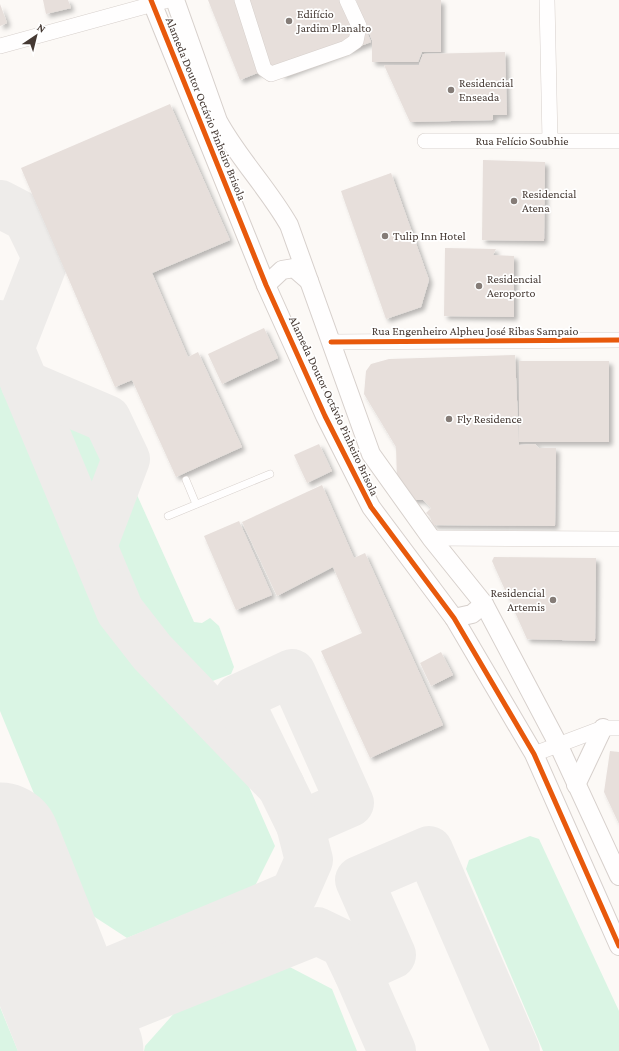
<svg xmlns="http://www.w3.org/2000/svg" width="619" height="1051" viewBox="0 0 619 1051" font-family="'Crimson Pro',serif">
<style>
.green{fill:#daf5e4}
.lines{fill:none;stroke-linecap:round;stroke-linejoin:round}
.taxiway{stroke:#eeecea;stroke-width:48}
.runway{stroke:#eeecea;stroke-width:121}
.building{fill:#e7dfdb;filter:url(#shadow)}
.service-casing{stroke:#d7d0cc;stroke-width:8}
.minor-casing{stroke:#d7d0cc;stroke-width:16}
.tertiary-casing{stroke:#d7d0cc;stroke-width:20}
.service{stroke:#fffefe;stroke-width:7}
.minor{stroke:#fffefe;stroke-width:15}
.tertiary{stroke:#fffefe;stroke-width:18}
.cycleway-casing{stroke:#fff;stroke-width:8}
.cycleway{stroke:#e8590c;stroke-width:5}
.poi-dot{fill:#857c77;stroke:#fff;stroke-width:1.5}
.labels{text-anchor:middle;stroke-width:3.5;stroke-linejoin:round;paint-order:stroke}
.poi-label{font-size:12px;fill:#453933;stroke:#fff;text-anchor:start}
.street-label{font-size:12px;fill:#453933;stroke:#fff}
</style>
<defs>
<filter id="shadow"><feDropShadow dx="3.5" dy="3.5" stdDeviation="2" flood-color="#0004"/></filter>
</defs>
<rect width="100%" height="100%" fill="#fcf9f6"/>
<g class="green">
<path d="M0 350 112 627 239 764 275 846 255 886 127 938 81 908 0 711Z"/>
<path d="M49 401 101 423 117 449V455L90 513 85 512 44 405Z"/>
<path d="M123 490 131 491 137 495 194 622 202 623 210 618 219 626 234 667 231 674 202 685 195 682 157 644 135 617 105 556 104 545Z"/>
<path d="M530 836 539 839 619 1011V1051H543L466 869 469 860Z"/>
<path d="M284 964 332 989 357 1051H144L145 1046 178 1009Z"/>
<path d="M0 1007 18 1051H0Z"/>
</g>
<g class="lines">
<g class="taxiway">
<path d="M0 204 27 218 46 257 10 349"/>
<path d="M0 324 120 611 152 652 281 786"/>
<path d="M25 384 107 419 126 459 93 546"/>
<path d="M292 673 350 803 300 825 238 698Z"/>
<path d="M38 935 103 974 294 894 309 860 300 825"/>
<path d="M101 1051 118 1011 317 931 344 944 357 971"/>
<path d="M392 1051 357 971 392 955 359 880 429 850 516 1051"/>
</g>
<path class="runway" d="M0 843 83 1051"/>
</g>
<g class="building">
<path d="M43 0H68L71 8 46 14Z"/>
<path d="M208 0H354L371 42 282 76 278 65 240 80Z"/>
<path d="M356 0H441V52H422L418 62H372V40Z"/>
<path d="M0 4 7 23 0 26Z"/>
<path d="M505 52 507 115H493V120L410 122 384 65H419L423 54Z"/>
<path d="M170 104 230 240 152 273 188 357 198 352 242 447 176 477 132 380 115 387 21 168Z"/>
<path d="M483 160 545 162 544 241 482 240Z"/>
<path d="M391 173 429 280 421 307 386 319 341 191Z"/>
<path d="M445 248 496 249 493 255 514 256V317L444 316Z"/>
<path d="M264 328 278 358 222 384 208 354Z"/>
<path d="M515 355 519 445 535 444 539 448H556L555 526 433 525 430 517 426 513 431 508 423 500H408L397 481 396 447 364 394 366 371 371 364 389 359Z"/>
<rect x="519" y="361" width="90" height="81"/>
<path d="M319 444 332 471 307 483 294 455Z"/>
<path d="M322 485 354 558 365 553 443 725 370 758 321 651 362 633 333 567 277 596 242 522Z"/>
<path d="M239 521 272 595 236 610 204 536Z"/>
<path d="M494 557 596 558 595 641 527 639 492 561Z"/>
<path d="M441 652 453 675 431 686 420 663Z"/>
<path d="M610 751 619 752V824L604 792Z"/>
</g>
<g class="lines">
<defs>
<g id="service">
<path d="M186 480 196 504"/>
<path d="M168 516 270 474"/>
</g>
<g id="minor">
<path d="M242 0 264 69 271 74 346 48 356 41 359 26 347 0"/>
<path d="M547 0 550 141"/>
<path d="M0 46 168 0"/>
<path d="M425 141H619"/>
<path d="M331 342 619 340"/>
<path d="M431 538 619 539"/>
<path d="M534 754 603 728H619"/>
</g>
<g id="tertiary">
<path d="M151 0 266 285 325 416 371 507 454 618 534 754 619 946"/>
<path d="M175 0 218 121C238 158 268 188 289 225L371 454 431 538 484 604 558 744 619 876"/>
<path d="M266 285 282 270 294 268 309 281"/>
<path d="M454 618 472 614 484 604"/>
<path d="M576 785 603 728"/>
</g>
</defs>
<use href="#service" class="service-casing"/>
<use href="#minor" class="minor-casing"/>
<use href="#tertiary" class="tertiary-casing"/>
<use href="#service" class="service"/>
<use href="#minor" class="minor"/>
<use href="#tertiary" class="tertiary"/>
<defs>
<g id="cycleway">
<path d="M151 0 266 285 325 416 371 507 454 618 534 754 619 946"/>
<path d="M331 342 619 340"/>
</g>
</defs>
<use href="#cycleway" class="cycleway-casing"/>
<use href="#cycleway" class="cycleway"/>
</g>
<g class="poi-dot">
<circle cx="289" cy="21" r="4"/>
<circle cx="451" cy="90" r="4"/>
<circle cx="514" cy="201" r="4"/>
<circle cx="385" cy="236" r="4"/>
<circle cx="479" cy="286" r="4"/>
<circle cx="449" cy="419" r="4"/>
<circle cx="553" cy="600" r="4"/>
</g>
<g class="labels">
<g class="poi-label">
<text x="297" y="18">Edifício<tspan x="297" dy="14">Jardim Planalto</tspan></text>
<text x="459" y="87">Residencial<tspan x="459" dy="14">Enseada</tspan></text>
<text x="522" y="198">Residencial<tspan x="522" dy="14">Atena</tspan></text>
<text x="393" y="240">Tulip Inn Hotel</text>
<text x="487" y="283">Residencial<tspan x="487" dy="14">Aeroporto</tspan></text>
<text x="457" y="423">Fly Residence</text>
<text x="545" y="597" text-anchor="end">Residencial<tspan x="545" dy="14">Artemis</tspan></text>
</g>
<g class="street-label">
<text transform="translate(206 109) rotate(68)" y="4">Alameda Doutor Octávio Pinheiro Brisola</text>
<text x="522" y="145">Rua Felício Soubhie</text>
<text x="475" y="335">Rua Engenheiro Alpheu José Ribas Sampaio</text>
<text transform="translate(334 406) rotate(65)" y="4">Alameda Doutor Octávio Pinheiro Brisola</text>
</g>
</g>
<g transform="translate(36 36) rotate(35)" stroke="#ffffff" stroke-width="3" paint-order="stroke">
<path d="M0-3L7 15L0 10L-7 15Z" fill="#453933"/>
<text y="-6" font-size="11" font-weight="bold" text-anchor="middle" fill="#453933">N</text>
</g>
</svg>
